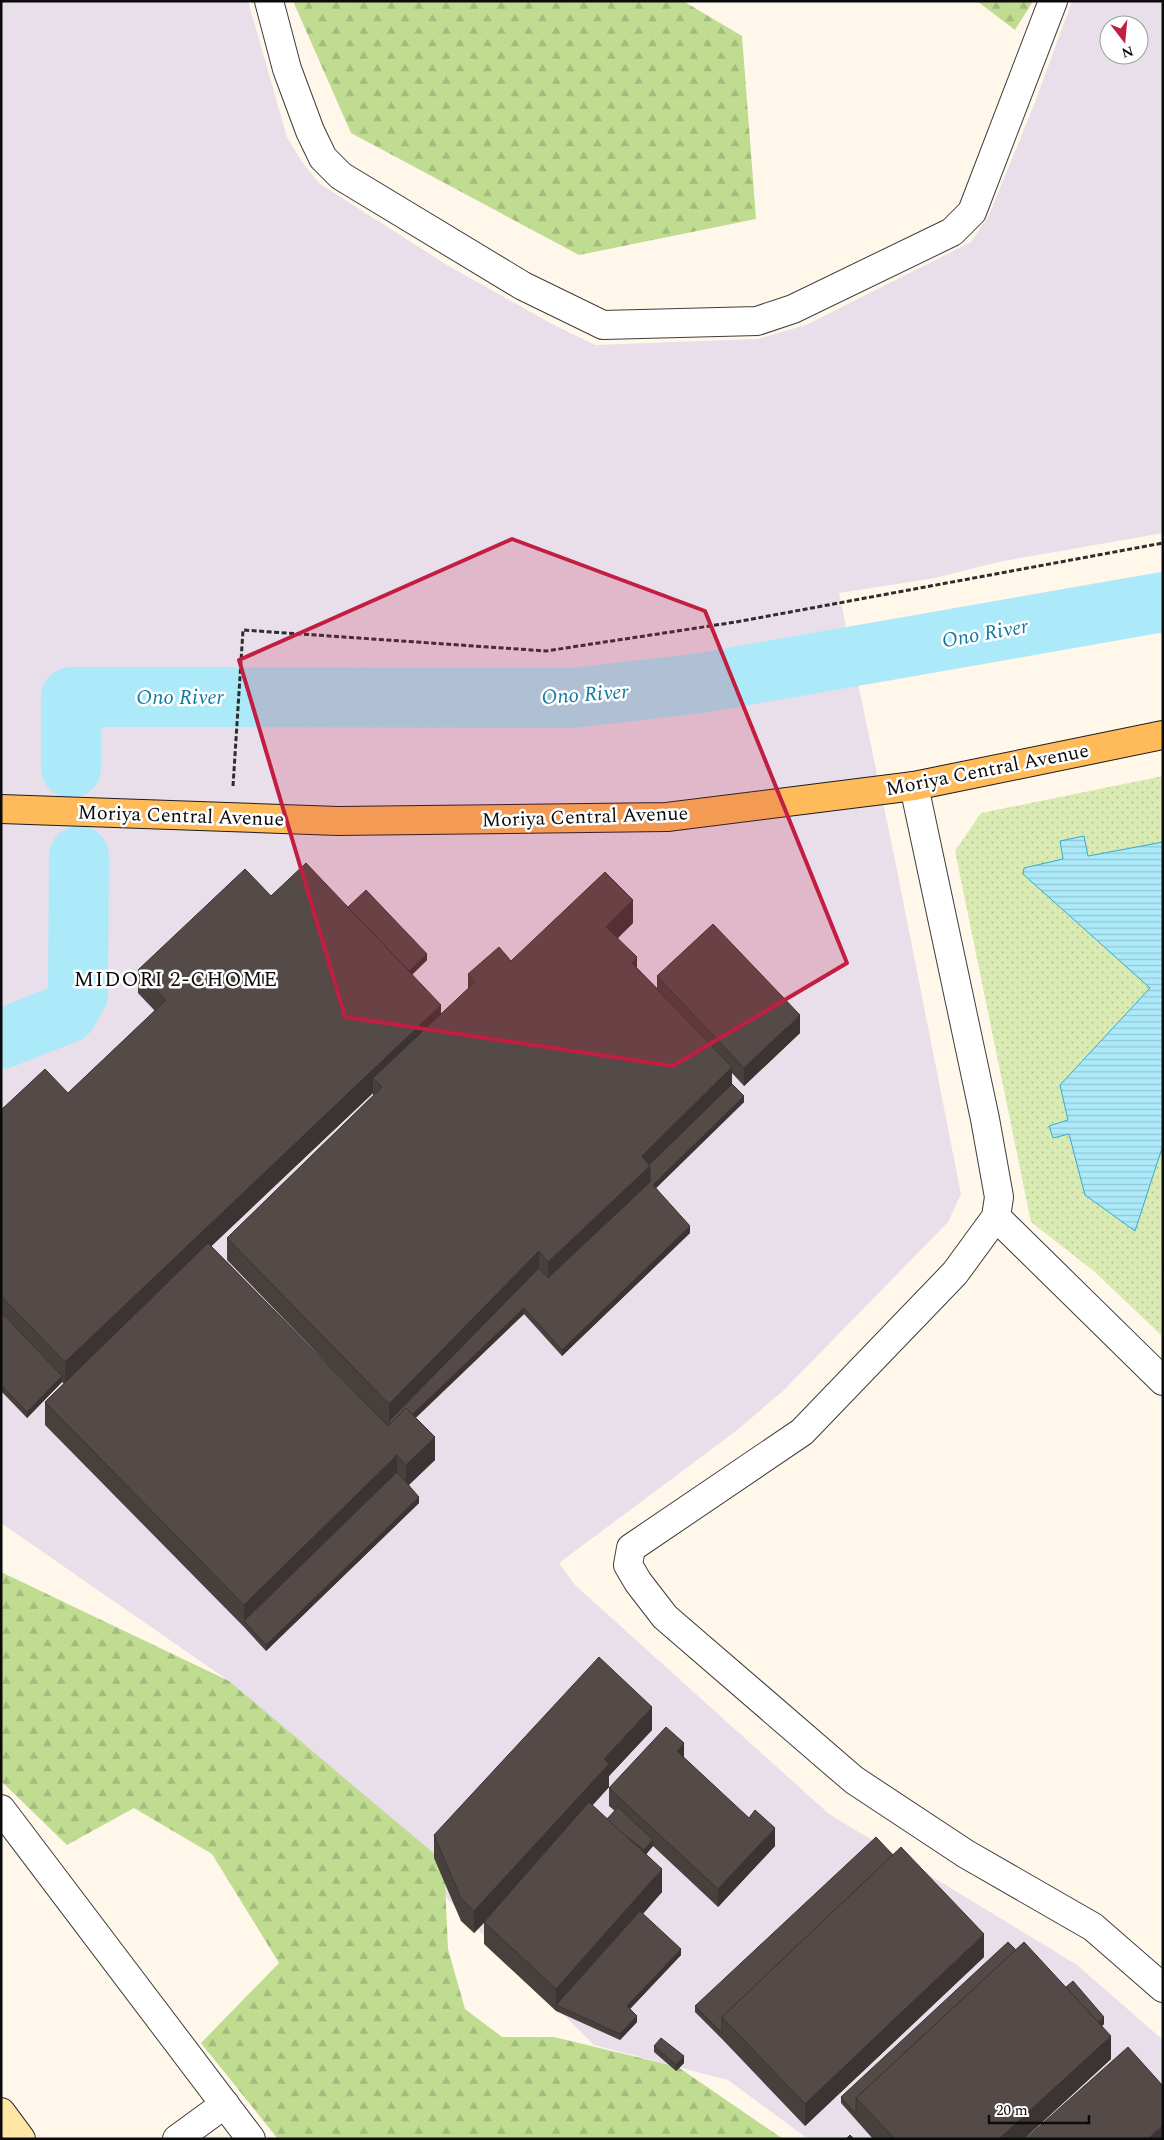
<svg xmlns="http://www.w3.org/2000/svg" width="1164" height="2140" viewBox="0 0 1164 2140" font-family="Spectral,serif">
<style>
.industrial{fill:#e8dfeb;fill-rule:evenodd}
.grass{fill:url(#grass-dots)}
.forest{fill:url(#forest-firs)}
.water{fill:url(#water-rules);stroke:#30add3}
.lines{fill:none;stroke-linecap:round;stroke-linejoin:round}
.river{stroke:#ace9f9;stroke-width:60}
.street-casing{stroke:#3e3e3e;stroke-width:30}
.secondary-casing{stroke:#2d2d2d;stroke-width:30}
.primary-casing{stroke:#1c1c1c;stroke-width:30}
.path{stroke:#2d2d2d;stroke-width:3;stroke-dasharray:5 2.5;stroke-linecap:butt}
.street{stroke:#fff;stroke-width:28}
.secondary{stroke:#ffe6a5;stroke-width:28}
.primary{stroke:#ffbb5a;stroke-width:28}
.wall{fill:#48403d;fill-rule:evenodd}
.shaded-wall{fill:#3b3432}
.building{fill:#544a47;stroke:#3b3432}
.marked{fill:#c11e41;fill-opacity:0.2;stroke:#c11e41;stroke-width:4;stroke-linejoin:round}
.labels{text-anchor:middle;stroke-width:5;stroke-linejoin:round;paint-order:stroke}
.street-label{font-size:20px;fill:#0b0b0b;stroke:#fff}
.water-label{font-size:21px;font-style:italic;fill:#107aa1;stroke:#fff}
.neighbourhood-label{font-size:21px;letter-spacing:1px;fill:#0b0b0b;stroke:#fff}
</style>
<defs>
<pattern id="grass-dots" width="8" height="8" patternUnits="userSpaceOnUse" patternTransform="scale(1.25)"><rect width="8" height="8" fill="#d9eab2"/><path d="M2 2h.1M6 6h.1" fill="none" stroke="#b9c798" stroke-width="1.8" stroke-linecap="round"/></pattern>
<pattern id="forest-firs" width="22" height="20" patternUnits="userSpaceOnUse" patternTransform="scale(1.25)"><rect width="22" height="20" fill="#bfdc91"/><path d="M5 1l3.5 6h-7zM16 11l3.5 6h-7z" fill="#a3bb7c"/></pattern>
<pattern id="water-rules" width="6" height="5" patternUnits="userSpaceOnUse" patternTransform="scale(1.25)"><rect width="6" height="5" fill="#ace9f9"/><path d="M0 2.5h6" fill="none" stroke="#93c6d4"/></pattern>
</defs>
<rect width="100%" height="100%" fill="#fff7ea"/>
<path class="industrial" d="M1 1H248L287 137 302 162 320 184 447 265 550 323 595 345 758 339 806 325 971 242 989 215 1034 105 1072 1H1163V533L998 562 935 578 839 593 894 855 961 1194 948 1222 783 1391 736 1431 559 1563 575 1585 829 1814 1077 1965 1163 2040V2139H808L728 2080 594 2045 229 1681 1 1523ZM1109 25H1139V55H1109Z"/>
<path class="grass" d="M1163 776V842L1088 856 1084 836 1060 841 1063 859 1025 868 1023 874 1150 988 1060 1085 1068 1120 1049 1126 1069 1134 1085 1195 1135 1230 1163 1145 1161 1335 1095 1272 1031 1222 955 851 981 813Z"/>
<g class="forest">
<path d="M293 1H683L742 36 756 219 579 255 351 133Z"/>
<path d="M977 1H1033L1015 30Z"/>
<path d="M1 1572 229 1681 444 1862 448 1949 465 2009 502 2037H554L678 2067 783 2139H278L201 2043 279 1963 212 1854 134 1808 67 1845 1 1781Z"/>
</g>
<path class="water" d="M1084 836 1088 856 1163 842V1145L1135 1231 1085 1195 1069 1134 1053 1138 1049 1126 1068 1120 1060 1085 1150 988 1023 874 1024 868 1063 859 1060 841Z"/>
<g class="lines">
<g class="river">
<path d="M71 768V697L573 698 701 683 1163 602"/>
<path d="M1 1039 67 1013 78 994 79 856"/>
</g>
<defs>
<g id="street">
<path d="M269 1 287 69 310 131 323 158 341 176 523 286 603 325 757 321 793 309 952 232 972 212 1053 1"/>
<path d="M914 786 985 1119 999 1197 996 1217 955 1273 802 1432 631 1548 628 1565 638 1582 665 1617 854 1780 966 1854 1093 1927 1163 1988"/>
<path d="M996 1217 1163 1381"/>
<path d="M1 1809 251 2139"/>
<path d="M177 2139 225 2104"/>
</g>
<path id="secondary" d="M1 2112 21 2139"/>
<path id="primary" d="M1 809 338 821 667 817 914 786 1163 735"/>
</defs>
<use href="#street" class="street-casing"/>
<use href="#secondary" class="secondary-casing"/>
<use href="#primary" class="primary-casing"/>
<path class="path" d="M233 786 243 630 546 651 736 622 1163 543"/>
<use href="#street" class="street"/>
<use href="#secondary" class="secondary"/>
<use href="#primary" class="primary"/>
</g>
<g class="wall">
<path d="M271 896 348 907 427 960 412 974 441 1014 468 989V974L633 923 618 938 637 968 657 988V976L800 1033 744 1086 732 1073V1084L744 1102 656 1188 690 1233 562 1356 524 1314 415 1418 435 1460 409 1485 419 1503 266 1651 244 1627 45 1425V1402L64 1384 62 1382 27 1418 1 1391V1110L68 1093 155 1011 138 993V970ZM373 1093V1096L227 1238V1260L367 1405 211 1246Z"/>
<path d="M652 1730 609 1776V1787L592 1806 607 1819 615 1811 609 1806V1788L684 1758 775 1846 718 1907 653 1846 646 1854 662 1892 643 1914 681 1955 630 2009 637 2022 620 2040 556 2011 484 1944V1923L474 1933 461 1921 434 1858V1835Z"/>
<path d="M1016 1950 1104 2024 1102 2026 1111 2059 1024 2139H873L841 2103V2097Z"/>
<path d="M984 1957 805 2126 722 2039 695 2012V2006Z"/>
<path d="M654 2046 684 2063 676 2071 654 2052Z"/>
</g>
<g class="shaded-wall">
<path d="M633 900V923L606 949V927Z"/>
<path d="M427 954V960L401 986V979Z"/>
<path d="M637 957V980L632 963Z"/>
<path d="M441 1005V1027L373 1078V1093L65 1385V1362Z"/>
<path d="M800 1015V1033L744 1086V1068Z"/>
<path d="M732 1067V1090L650 1188 548 1284V1262L642 1156Z"/>
<path d="M744 1096V1102L653 1191V1185Z"/>
<path d="M690 1226V1233L562 1356V1350Z"/>
<path d="M539 1251V1274L389 1421V1404Z"/>
<path d="M524 1308V1314L398 1435V1428Z"/>
<path d="M62 1376V1382L27 1418V1412Z"/>
<path d="M435 1437V1460L406 1487V1465Z"/>
<path d="M397 1455V1478L244 1621V1605Z"/>
<path d="M419 1497V1503L266 1651V1645Z"/>
<path d="M652 1707V1730L609 1776V1787L474 1933V1911L604 1759Z"/>
<path d="M684 1743V1761L677 1751Z"/>
<path d="M775 1828V1846L718 1907V1889Z"/>
<path d="M653 1840V1846L644 1857V1850Z"/>
<path d="M662 1869V1892L560 2007 556 2005V2011V1989Z"/>
<path d="M984 1934V1957L805 2126V2104Z"/>
<path d="M681 1949V1955L627 2012V2006Z"/>
<path d="M637 2016V2022L620 2040V2034Z"/>
<path d="M1104 2017V2024L1090 2036V2030Z"/>
<path d="M1111 2036V2059L1024 2139H999Z"/>
<path d="M684 2056V2063L676 2071V2065Z"/>
<path d="M1163 2125V2139H1147Z"/>
</g>
<g class="building">
<path d="M306 863 441 1005 65 1362 1 1296V1110L45 1069 68 1093 166 1000 138 970 245 869 271 896Z"/>
<path d="M605 872 633 900 606 927 637 957 632 963 732 1067 642 1156 650 1166 548 1262 539 1251 389 1404 227 1238 382 1087 373 1078 475 982 468 974 499 947 511 961Z"/>
<path d="M366 890 427 954 409 971 348 907Z"/>
<path d="M713 924 800 1015 744 1068 657 976Z"/>
<path d="M732 1084 744 1096 653 1185 690 1226 562 1350 524 1308 412 1415 406 1408 391 1423 389 1421 539 1268 548 1278 650 1182V1166L649 1165Z"/>
<path d="M208 1243 388 1426 406 1408 435 1437 406 1465 397 1455 244 1605 45 1402Z"/>
<path d="M1 1312 62 1376 27 1412 1 1385Z"/>
<path d="M397 1472 419 1497 266 1645 244 1621Z"/>
<path d="M599 1657 652 1707 604 1759 609 1764 474 1911 461 1898 434 1835Z"/>
<path d="M666 1727 684 1743 677 1751 749 1818 755 1810 775 1828 718 1889 609 1788Z"/>
<path d="M589 1802 662 1869 556 1989 484 1922Z"/>
<path d="M618 1807 653 1840 644 1850 621 1832 607 1819Z"/>
<path d="M876 1837 893 1855 722 2017V2033L695 2006Z"/>
<path d="M901 1847 984 1934 805 2104 722 2017Z"/>
<path d="M640 1911 681 1949 627 2006 637 2016 620 2034 556 2005Z"/>
<path d="M1008 1942 1016 1950 856 2098V2114L841 2097Z"/>
<path d="M1024 1942 1111 2036 999 2139H895L856 2098Z"/>
<path d="M1073 1981 1104 2017 1098 2022 1066 1987Z"/>
<path d="M661 2038 684 2056 676 2065 654 2046Z"/>
<path d="M1128 2047 1163 2086V2125L1147 2139H1025Z"/>
<path d="M850 2135 854 2139H846Z"/>
</g>
<path class="marked" d="M512 539 705 611 847 963 673 1066 345 1017 239 660Z"/>
<g class="labels">
<g class="street-label">
<text transform="translate(987 769) rotate(-11)" y="7">Moriya Central Avenue</text>
<text transform="translate(181 815) rotate(2)" y="7">Moriya Central Avenue</text>
<text transform="translate(585 816) rotate(-2)" y="7">Moriya Central Avenue</text>
</g>
<g class="water-label">
<text transform="translate(985 633) rotate(-10)" y="7">Ono River</text>
<text transform="translate(585 694) rotate(-4)" y="7">Ono River</text>
<text x="180" y="704">Ono River</text>
</g>
<g class="neighbourhood-label">
<text x="176" y="986">MIDORI 2-CHOME</text>
</g>
</g>
<rect width="1164" height="2140" fill="none" stroke="#0b0b0b" stroke-width="5"/>
<g transform="translate(1124 40) rotate(164)"><circle r="24" fill="#ffffff" stroke="#9d9d9d"/>
<path d="M0-4L9 19L0 12L-9 19Z" fill="#c11e41"/>
<text y="-8" font-size="14" font-weight="bold" text-anchor="middle" fill="#0b0b0b">N</text>
</g>
<path d="M989 2115v8h100v-8" fill="none" stroke="#0b0b0b" stroke-width="2.5"/>
<text x="996" y="2115" font-size="15" fill="#0b0b0b" stroke="#ffffff" stroke-width="4" paint-order="stroke">20 m</text>
</svg>
